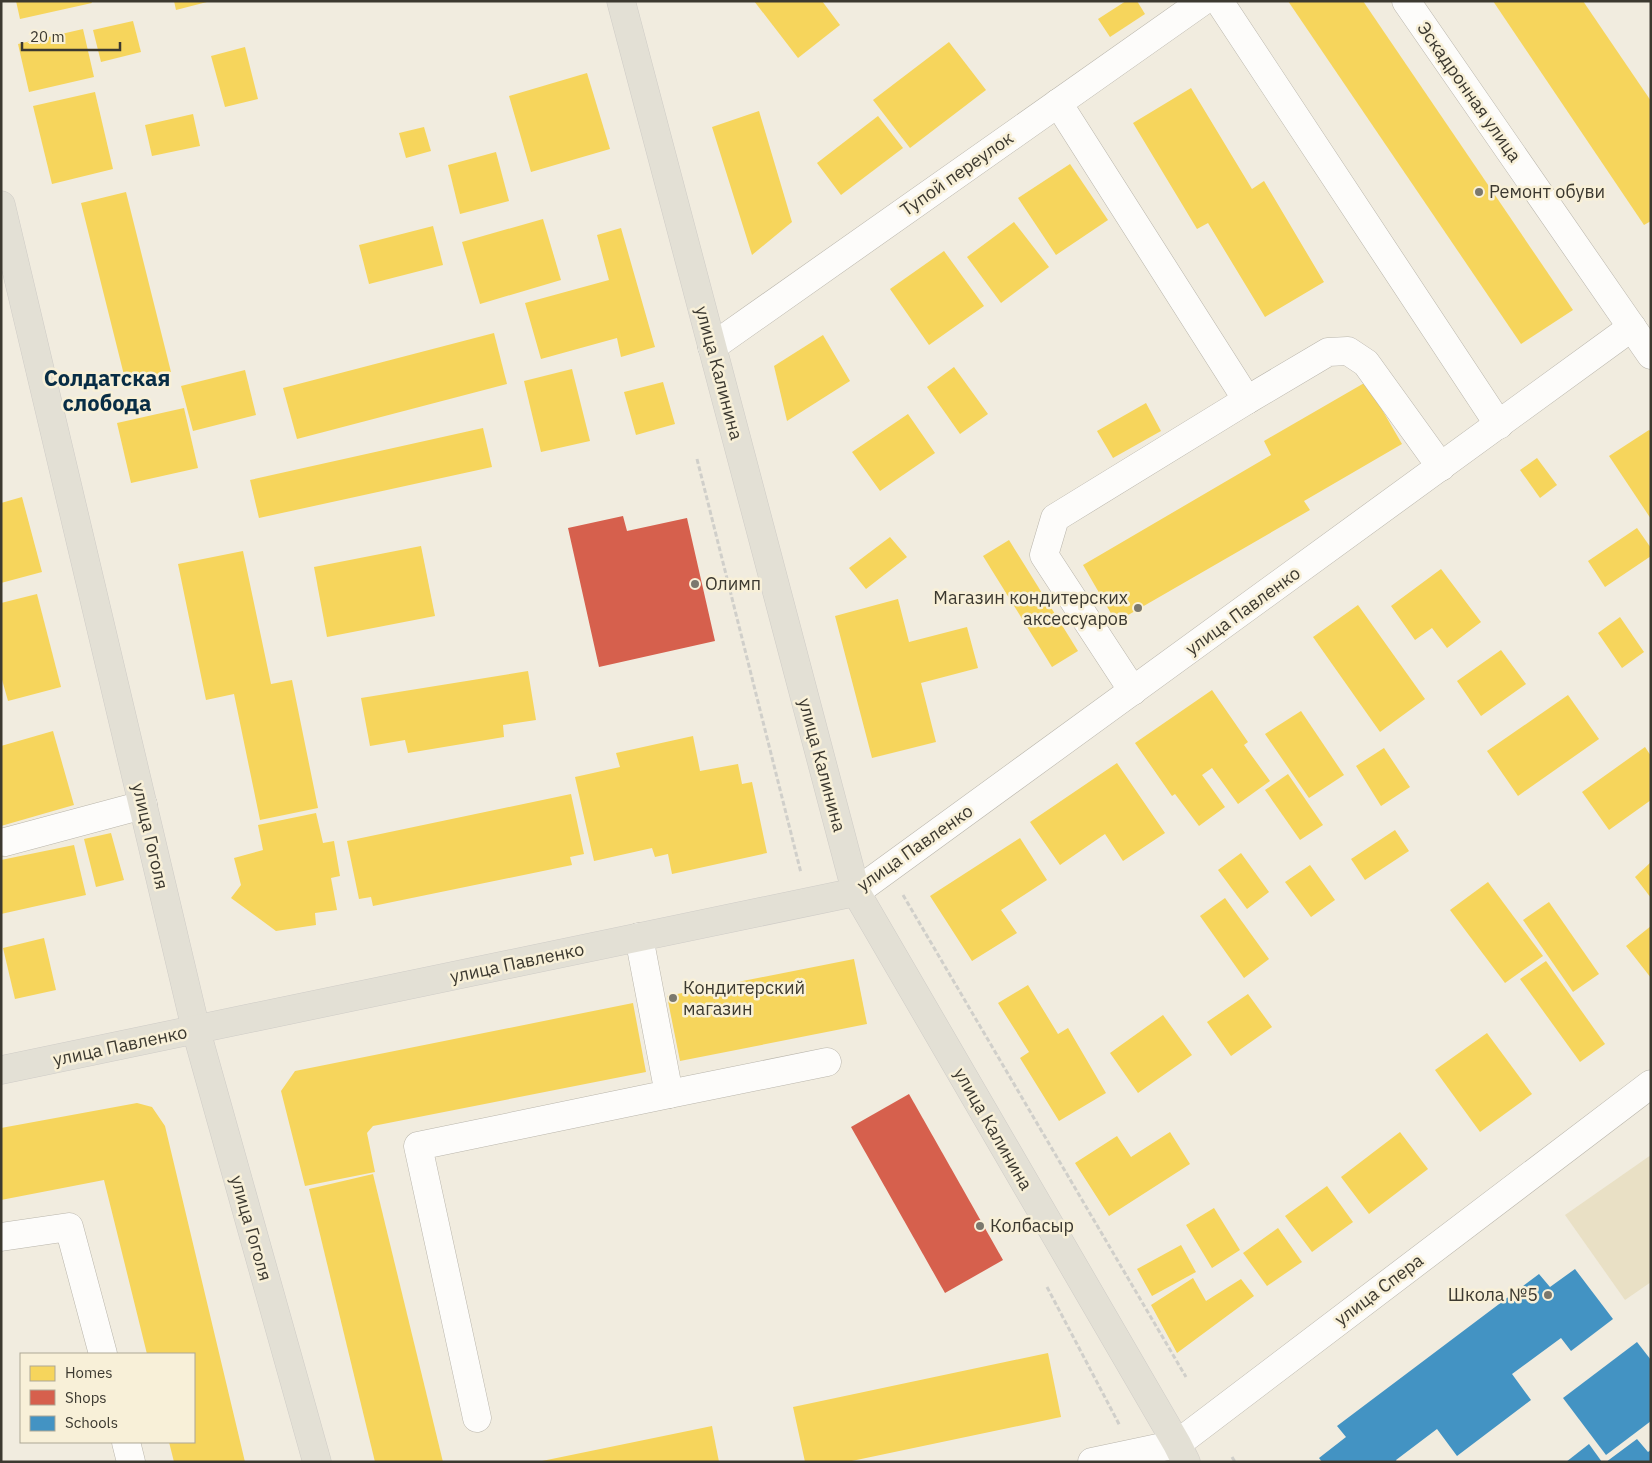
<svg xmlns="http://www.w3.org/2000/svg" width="1652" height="1463" viewBox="0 0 1652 1463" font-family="'IBM Plex Sans',sans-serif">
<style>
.green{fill:#e9e0c5}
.homes{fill:#f6d55c}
.shops{fill:#d6604d}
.schools{fill:#4393c3}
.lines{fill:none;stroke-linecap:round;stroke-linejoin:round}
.minor-casing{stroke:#b9b5ab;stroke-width:29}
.major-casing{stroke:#cfccc7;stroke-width:29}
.path{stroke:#d0cfca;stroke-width:3;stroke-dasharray:5 2.5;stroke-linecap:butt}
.minor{stroke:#fdfcfa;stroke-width:28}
.major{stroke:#e3e0d5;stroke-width:28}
.poi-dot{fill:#7b786d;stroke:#f8f0d8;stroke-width:2}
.labels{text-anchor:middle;stroke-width:5;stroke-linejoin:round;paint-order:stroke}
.street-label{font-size:18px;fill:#3c3930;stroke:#f8f0d8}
.poi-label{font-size:18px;fill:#3c3930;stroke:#f8f0d8;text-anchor:start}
.district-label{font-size:22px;font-weight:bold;fill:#082d45;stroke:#f8f0d8}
</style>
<rect width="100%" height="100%" fill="#f1ecdf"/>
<path class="green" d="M1651 1155V1282L1625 1300 1565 1215Z"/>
<g class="homes">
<path d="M16 1H91L92 3 20 19Z"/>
<path d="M174 1H207V2L176 10Z"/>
<path d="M754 1H822L840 25 798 58Z"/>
<path d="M1126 1H1137L1145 14 1110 37 1098 19Z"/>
<path d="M1288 1H1363L1573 310 1521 344Z"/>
<path d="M1493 1H1583L1651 101V221L1644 225Z"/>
<path d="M133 21 141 52 101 62 93 30Z"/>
<path d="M83 29 94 77 29 92 18 44Z"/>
<path d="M949 42 986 90 910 148 873 100Z"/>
<path d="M245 47 258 99 225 107 211 56Z"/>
<path d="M587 73 610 149 531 172 509 96Z"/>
<path d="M1191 88 1252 189 1264 181 1324 282 1265 317 1208 223 1197 229 1133 123Z"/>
<path d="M95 92 113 169 52 184 33 106Z"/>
<path d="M759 111 792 222 752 255 712 127Z"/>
<path d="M193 114 200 146 152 156 145 125Z"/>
<path d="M878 116 903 148 841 195 817 163Z"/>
<path d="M424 127 431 151 406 158 399 133Z"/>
<path d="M496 152 509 201 460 214 448 165Z"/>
<path d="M1070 164 1108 220 1056 255 1018 198Z"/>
<path d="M126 192 171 372 126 383 81 203Z"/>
<path d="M543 219 561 280 480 304 462 242Z"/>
<path d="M1014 222 1049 267 1001 303 967 257Z"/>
<path d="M433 226 443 265 369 284 359 245Z"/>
<path d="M621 228 655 347 621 357 617 338 541 359 525 303 609 280 597 235Z"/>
<path d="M944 251 984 306 929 345 890 289Z"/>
<path d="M494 333 507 384 297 439 283 388Z"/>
<path d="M823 335 850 381 787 421 774 366Z"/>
<path d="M954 367 988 414 960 434 927 387Z"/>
<path d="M572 369 590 441 541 452 524 381Z"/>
<path d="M245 370 256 415 193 431 181 386Z"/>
<path d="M663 382 675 424 636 435 624 392Z"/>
<path d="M1366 382 1402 444 1304 501 1310 510 1116 622 1083 565 1271 455 1264 441Z"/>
<path d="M1146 403 1161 431 1113 458 1097 431Z"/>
<path d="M184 408 198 468 131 483 117 423Z"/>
<path d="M908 414 935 453 880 491 852 452Z"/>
<path d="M483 428 492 467 259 518 250 480Z"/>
<path d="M1649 430 1651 432V519L1609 456Z"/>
<path d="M1537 458 1557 485 1540 498 1520 470Z"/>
<path d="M22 497 42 572 1 583V503Z"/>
<path d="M1637 528 1651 548V556L1605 587 1588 561Z"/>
<path d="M890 537 907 557 866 589 849 568Z"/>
<path d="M1009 540 1078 651 1052 667 983 556Z"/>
<path d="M421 546 435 616 327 637 314 567Z"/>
<path d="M243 551 271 684 292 680 318 808 260 820 234 694 206 700 178 564Z"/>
<path d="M1441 569 1481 622 1447 648 1432 628 1415 640 1391 606Z"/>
<path d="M37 594 61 687 8 701 1 676V603Z"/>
<path d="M898 599 909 642 967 627 978 668 921 683 936 742 872 758 835 616Z"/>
<path d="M1358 605 1425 699 1380 732 1313 637Z"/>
<path d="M1620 617 1644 652 1622 668 1598 633Z"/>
<path d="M1501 650 1526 684 1481 716 1457 681Z"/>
<path d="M528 671 536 720 503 725 504 737 408 753 405 740 370 746 361 698Z"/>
<path d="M1212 690 1248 742 1244 745 1270 781 1238 804 1212 768 1202 775 1225 807 1199 826 1175 794 1172 796 1135 743Z"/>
<path d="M1568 695 1599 739 1518 796 1487 751Z"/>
<path d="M1301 711 1344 775 1309 798 1265 734Z"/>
<path d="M53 731 74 805 1 826V746Z"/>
<path d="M693 736 700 771 738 764 742 784 752 782 767 853 672 874 668 854 655 857 652 848 594 861 575 777 620 767 616 753Z"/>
<path d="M1645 747 1651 756V800L1609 830 1582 792Z"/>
<path d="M1384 748 1410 787 1381 806 1356 766Z"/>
<path d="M1117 763 1165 833 1123 861 1105 834 1060 865 1030 822Z"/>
<path d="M1288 774 1323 825 1300 840 1265 790Z"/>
<path d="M571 794 584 854 570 857 572 865 373 906 371 897 359 899 347 841Z"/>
<path d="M316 813 323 843 334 841 340 876 331 878 337 910 315 913 316 925 276 931 231 898 241 885 234 858 263 850 258 825Z"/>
<path d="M1395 830 1409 851 1365 880 1351 859Z"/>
<path d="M111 833 124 880 96 887 84 839Z"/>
<path d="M1020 838 1047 880 1001 910 1017 933 972 961 930 896Z"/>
<path d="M74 845 86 895 1 914V860Z"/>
<path d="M1241 853 1269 892 1247 909 1218 870Z"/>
<path d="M1651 862V898L1635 877Z"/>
<path d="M1310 865 1335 900 1311 917 1285 882Z"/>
<path d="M1488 882 1543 956 1505 983 1450 910Z"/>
<path d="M1225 898 1269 959 1244 978 1200 916Z"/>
<path d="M1549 902 1599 974 1573 992 1523 920Z"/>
<path d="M1651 926V978L1626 946Z"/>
<path d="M44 938 56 990 15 999 3 948Z"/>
<path d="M854 959 867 1024 680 1061 667 996Z"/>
<path d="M1546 961 1605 1044 1580 1062 1520 979Z"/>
<path d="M1028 985 1058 1034 1068 1028 1106 1093 1059 1121 1020 1058 1029 1052 998 1003Z"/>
<path d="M1248 994 1272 1027 1231 1056 1207 1022Z"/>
<path d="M633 1003 646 1072 373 1126 367 1133 375 1172 305 1186 281 1091 295 1071Z"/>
<path d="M1163 1015 1192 1055 1138 1093 1110 1053Z"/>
<path d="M1487 1033 1532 1094 1480 1132 1435 1070Z"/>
<path d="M137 1103 152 1107 165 1126 245 1462H174L169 1442H194V1354H147L104 1180 1 1200V1128Z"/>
<path d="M1170 1132 1190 1164 1109 1216 1075 1163 1117 1136 1131 1157Z"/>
<path d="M1400 1132 1428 1169 1369 1214 1341 1177Z"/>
<path d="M373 1174 443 1462H375L309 1189Z"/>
<path d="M1327 1186 1353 1222 1312 1252 1285 1216Z"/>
<path d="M1214 1208 1240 1250 1212 1268 1186 1225Z"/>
<path d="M1278 1228 1302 1262 1267 1286 1243 1253Z"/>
<path d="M1181 1245 1196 1272 1152 1296 1137 1269Z"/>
<path d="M1193 1278 1206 1301 1241 1279 1254 1296 1177 1353 1151 1305Z"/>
<path d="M1048 1353 1061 1417 847 1462H805L793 1407Z"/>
<path d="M712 1426 719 1462H542V1461Z"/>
</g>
<g class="shops">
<path d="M623 516 627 531 687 518 715 641 599 667 568 528Z"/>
<path d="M909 1094 1003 1260 945 1293 851 1127Z"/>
</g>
<g class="schools">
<path d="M1575 1269 1613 1319 1571 1351 1561 1338 1512 1374 1531 1400 1457 1456 1437 1429 1396 1460 1397 1462H1322L1319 1458 1346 1437 1337 1426 1539 1274 1550 1287Z"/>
<path d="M1637 1342 1651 1360V1421L1606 1455 1563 1398Z"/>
<path d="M1637 1439 1648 1452 1651 1450V1462H1606Z"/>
<path d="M1589 1444 1602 1462H1566Z"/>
</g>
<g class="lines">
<defs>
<g id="minor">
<path d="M1219 1 1499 425"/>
<path d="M1406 1 1651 355"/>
<path d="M1058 103 1247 400 1055 518 1044 555 1133 691"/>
<path d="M712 347 1203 1"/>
<path d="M1247 400 1328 352 1348 351 1366 363 1441 467"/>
<path d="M5 842 143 805"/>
<path d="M856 892 1632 327"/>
<path d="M669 1094 827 1062"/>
<path d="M1 1237 69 1227 103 1354"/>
<path d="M477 1418 418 1146 669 1094 639 937"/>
<path d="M126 1442 131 1462"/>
<path d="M1092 1462 1177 1444 1651 1084"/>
</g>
<g id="major">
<path d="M621 1 856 892 1177 1444 1186 1462"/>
<path d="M1 205 196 1030 317 1462"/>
<path d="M1 1070 856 892"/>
</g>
</defs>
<use href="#minor" class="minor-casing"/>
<use href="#major" class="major-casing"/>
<g class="path">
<path d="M697 459 801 873"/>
<path d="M903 895 1186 1377"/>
<path d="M1047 1287 1120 1426"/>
<path d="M1232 1457 1235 1462"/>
</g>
<use href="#minor" class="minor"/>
<use href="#major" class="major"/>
</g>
<g class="poi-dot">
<circle cx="1479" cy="192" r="5"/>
<circle cx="695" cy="584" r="5"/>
<circle cx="1138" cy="608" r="5"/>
<circle cx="673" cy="998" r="5"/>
<circle cx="980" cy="1226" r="5"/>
<circle cx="1548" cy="1295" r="5"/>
</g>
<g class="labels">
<g class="street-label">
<text transform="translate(1469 92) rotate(55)" y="6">Эскадронная улица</text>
<text transform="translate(957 174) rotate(-35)" y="6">Тупой переулок</text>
<text transform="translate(719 373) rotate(75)" y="6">улица Калинина</text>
<text transform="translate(1243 611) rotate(-36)" y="6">улица Павленко</text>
<text transform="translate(822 765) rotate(75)" y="6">улица Калинина</text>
<text transform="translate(150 836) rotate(77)" y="6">улица Гоголя</text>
<text transform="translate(915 848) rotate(-35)" y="6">улица Павленко</text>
<text transform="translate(517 963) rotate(-12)" y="6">улица Павленко</text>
<text transform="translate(120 1046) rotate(-12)" y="6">улица Павленко</text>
<text transform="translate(993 1129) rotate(60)" y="6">улица Калинина</text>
<text transform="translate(251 1228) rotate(74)" y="6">улица Гоголя</text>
<text transform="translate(1379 1290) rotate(-37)" y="6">улица Спера</text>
</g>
<g class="poi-label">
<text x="1489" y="198">Ремонт обуви</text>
<text x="705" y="590">Олимп</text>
<text x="1128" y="604" text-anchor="end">Магазин кондитерских<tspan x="1128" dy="21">аксессуаров</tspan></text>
<text x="683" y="994">Кондитерский<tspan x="683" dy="21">магазин</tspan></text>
<text x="990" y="1232">Колбасыр</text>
<text x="1538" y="1301" text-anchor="end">Школа №5</text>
</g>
<g class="district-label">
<text x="107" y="386">Солдатская<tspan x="107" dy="25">слобода</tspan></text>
</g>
</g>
<rect width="1652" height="1463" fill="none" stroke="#3c3930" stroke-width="5"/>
<rect x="20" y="1353" width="175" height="90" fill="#f8f0d8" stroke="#ada795"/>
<rect x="30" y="1366" width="25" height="15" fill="#f6d55c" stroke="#ada795"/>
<text x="65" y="1378" font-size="15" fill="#3c3930">Homes</text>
<rect x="30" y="1390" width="25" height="15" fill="#d6604d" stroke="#ada795"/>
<text x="65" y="1403" font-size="15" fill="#3c3930">Shops</text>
<rect x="30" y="1416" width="25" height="15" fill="#4393c3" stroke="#ada795"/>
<text x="65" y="1428" font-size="15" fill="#3c3930">Schools</text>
<path d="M22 42v8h98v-8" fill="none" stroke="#3c3930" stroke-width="2.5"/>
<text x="30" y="42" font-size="15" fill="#3c3930" stroke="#f8f0d8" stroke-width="4" paint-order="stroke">20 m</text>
</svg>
